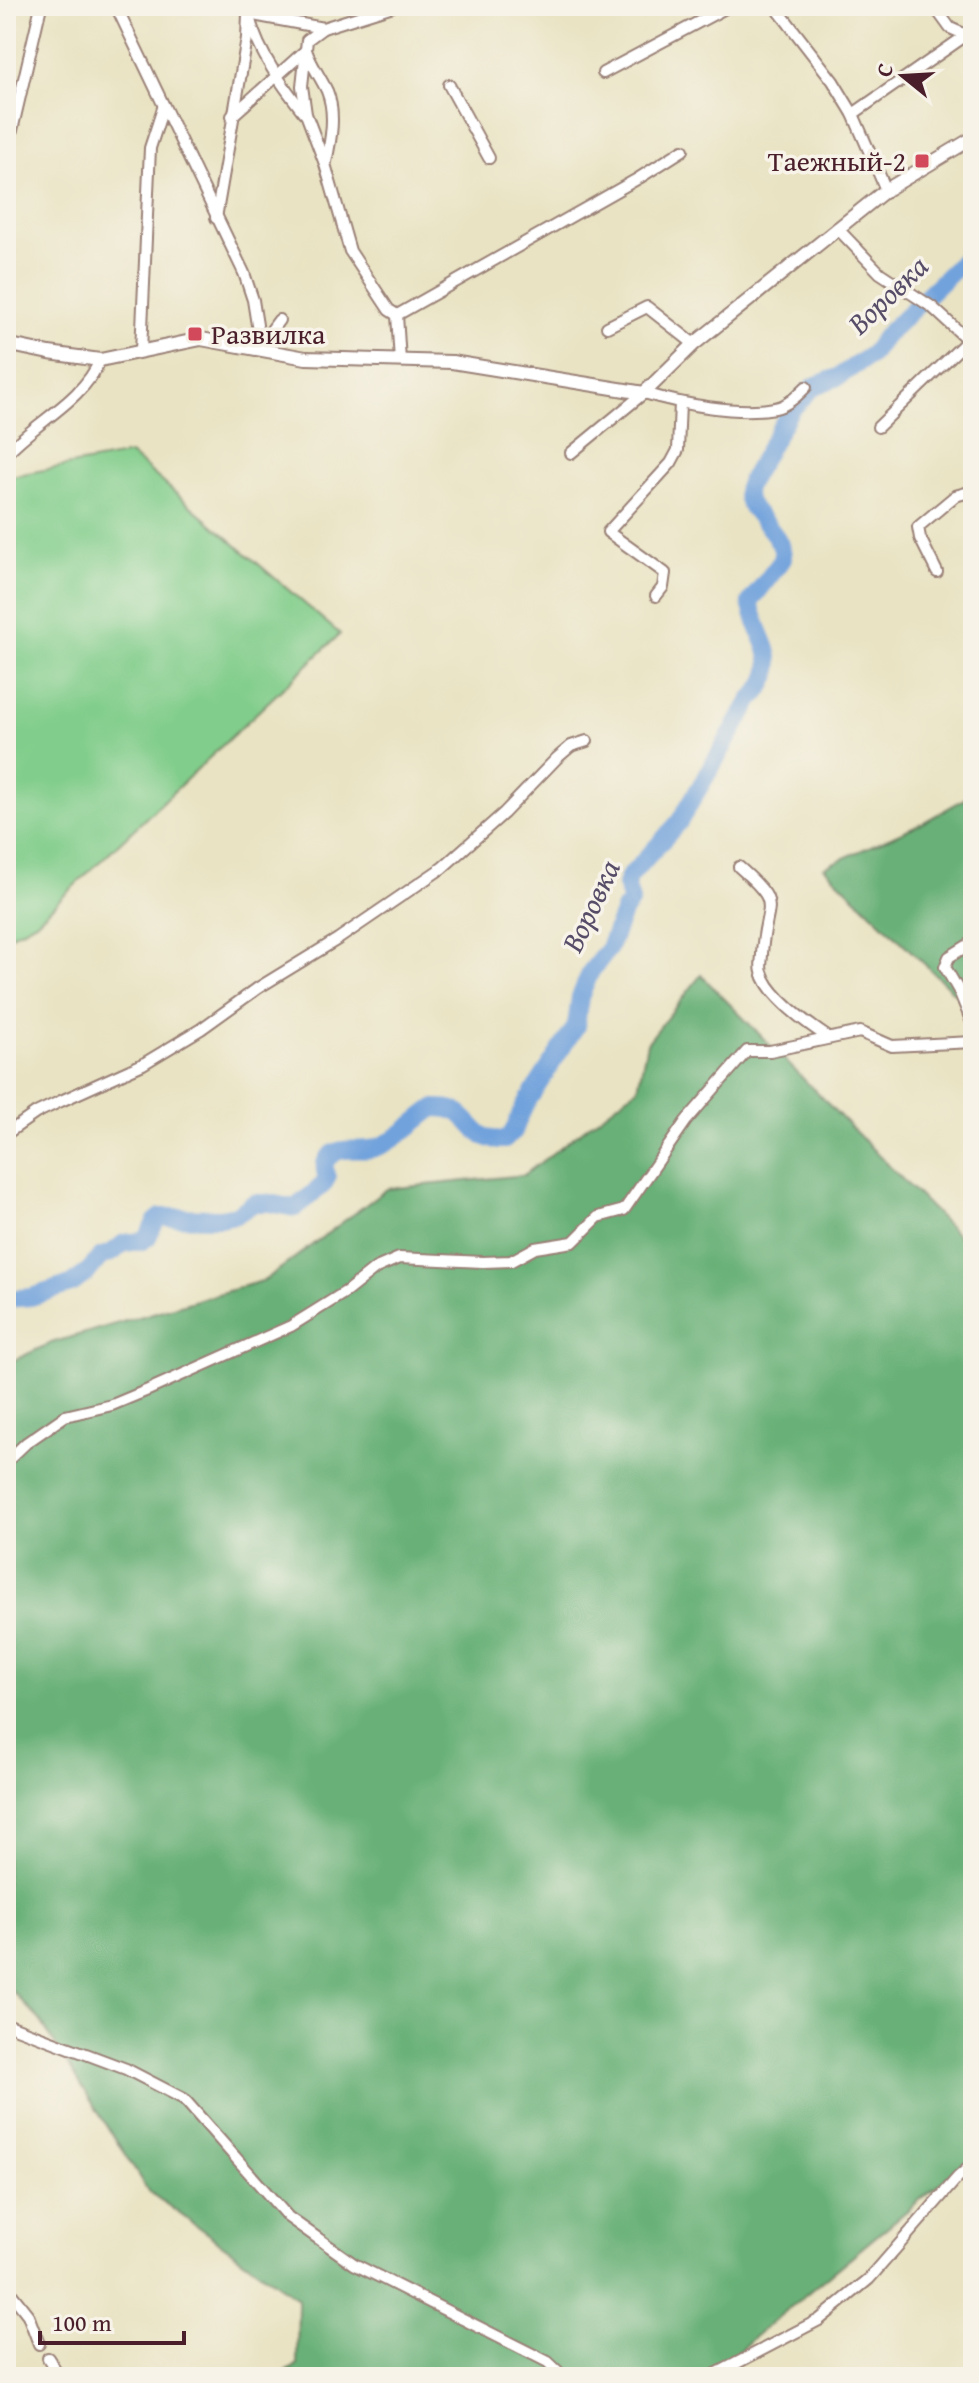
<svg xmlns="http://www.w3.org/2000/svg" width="979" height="2383" viewBox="0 0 979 2383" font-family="'Gentium Book Plus',serif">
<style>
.green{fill:#81cd8b;stroke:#66765b;stroke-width:2}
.forest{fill:#68b077;stroke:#596851;stroke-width:2}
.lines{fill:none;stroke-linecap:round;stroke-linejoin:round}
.river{stroke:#71a2dc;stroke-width:18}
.minor-casing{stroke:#9a8177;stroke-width:14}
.tertiary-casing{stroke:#9a8177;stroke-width:16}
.minor{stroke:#fff;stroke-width:10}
.tertiary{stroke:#fff;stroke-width:12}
.poi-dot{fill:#d1495b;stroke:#f7f3e8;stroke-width:3}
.labels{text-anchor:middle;stroke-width:7;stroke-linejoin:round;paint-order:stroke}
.poi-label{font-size:28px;fill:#4a1f2b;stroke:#f7f3e8;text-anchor:end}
.water-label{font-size:30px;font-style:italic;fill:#584d69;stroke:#f7f3e8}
</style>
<rect width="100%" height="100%" fill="#f7f3e8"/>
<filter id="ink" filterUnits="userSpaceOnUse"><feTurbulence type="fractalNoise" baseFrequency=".0125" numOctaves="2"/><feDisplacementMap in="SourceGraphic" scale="16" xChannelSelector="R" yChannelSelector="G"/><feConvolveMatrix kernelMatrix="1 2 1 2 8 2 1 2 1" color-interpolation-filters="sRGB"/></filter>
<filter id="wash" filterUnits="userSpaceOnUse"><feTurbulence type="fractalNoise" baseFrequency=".006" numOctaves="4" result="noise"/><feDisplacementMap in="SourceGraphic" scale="32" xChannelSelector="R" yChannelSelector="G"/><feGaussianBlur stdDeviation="1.8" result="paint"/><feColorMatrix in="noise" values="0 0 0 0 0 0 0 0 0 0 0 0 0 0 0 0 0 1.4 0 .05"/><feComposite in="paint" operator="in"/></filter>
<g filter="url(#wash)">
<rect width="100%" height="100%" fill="#e9e3c3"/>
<path class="green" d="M130 454 340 634 36 922 6 938V477Z"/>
<g class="forest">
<path d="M973 794V1011L824 867 922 823Z"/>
<path d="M701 975 973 1251V2156L752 2339 711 2377H274L297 2366 298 2299 148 2191 40 2020 6 1985V1364L51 1343 265 1280 387 1189 524 1175 638 1088 647 1043Z"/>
</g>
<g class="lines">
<path class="river" d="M6 1299 31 1297 71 1284 87 1273 100 1257 113 1252 124 1243 142 1241 148 1237 155 1222 161 1217 220 1218 236 1215 254 1203H269L295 1208 323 1185 327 1178C325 1172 323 1165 327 1159 339 1145 355 1151 370 1149 392 1146 416 1120 434 1108 443 1108 453 1108 460 1114 477 1128 478 1141 505 1140L513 1132 525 1105 576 1026 580 997 591 971 609 948 624 910 631 901 626 884 629 877 679 822 751 700C789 663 758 642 750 602L783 559C784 531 747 514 746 493 746 489 748 485 750 481L790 411 814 386 838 377 872 354 886 335 973 251"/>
</g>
</g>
<g filter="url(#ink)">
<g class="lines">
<defs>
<g id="minor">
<path d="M116 6 244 273 253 300 257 325"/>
<path d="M244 6 248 14 323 28 393 6"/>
<path d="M775 6 833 81 853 114 886 190"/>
<path d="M934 6 950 28 973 38"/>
<path d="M250 20C259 54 283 86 304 113"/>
<path d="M323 28 307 40 302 86 306 114 325 164 350 251 389 310 397 315 639 178 683 150"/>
<path d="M603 73 729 6"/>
<path d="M449 85 489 158"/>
<path d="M853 114 965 36"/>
<path d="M232 116 306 50C311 65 320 76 327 91 336 113 331 140 326 162"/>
<path d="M6 156 41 6"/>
<path d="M216 218 247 38 248 14"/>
<path d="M837 228 880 273 932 307 968 340 973 338"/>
<path d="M397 315 400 361"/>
<path d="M607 327 647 307 694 344"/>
<path d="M257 350 279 320"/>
<path d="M141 351 150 148 163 108"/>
<path d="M878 427 968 340"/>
<path d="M571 453 644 393C681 404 737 415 775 408 787 406 797 396 806 387"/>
<path d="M6 454C35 422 83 401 100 360"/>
<path d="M937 572 920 538 918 527 955 496 973 491"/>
<path d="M656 596 663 587 665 573 608 532 671 463 678 450 680 403"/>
<path d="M739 867C785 907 765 901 762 954 762 959 760 967 762 972 769 997 808 1024 829 1038"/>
<path d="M973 942 949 957 945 967 960 993 973 1025"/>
<path d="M6 1134 36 1113 61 1101 143 1064 201 1029 258 988 338 939 442 868 504 813 557 758 571 746 587 741"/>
<path d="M6 1462 26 1443 65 1416 112 1405 148 1390 291 1326 347 1291 376 1268 399 1258 483 1262 511 1261 535 1248 573 1242 598 1217 624 1210 686 1121 747 1051H770L860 1032 892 1046 973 1042"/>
<path d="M6 2024 126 2069 184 2099 288 2217 354 2264 548 2362 564 2377"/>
<path d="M6 2287 28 2315 39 2344"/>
<path d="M48 2358 60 2377"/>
<path d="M710 2377 819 2320 869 2279 958 2177 973 2164"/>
</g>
<path id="tertiary" d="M6 344 49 353 100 360 201 339 306 358 452 362 644 393 694 344 886 190 973 138"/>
</defs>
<use href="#minor" class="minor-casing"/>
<use href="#tertiary" class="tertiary-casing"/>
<use href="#minor" class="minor"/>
<use href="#tertiary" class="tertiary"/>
</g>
</g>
<g class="poi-dot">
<rect x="914" y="153" width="16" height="16" rx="4"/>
<rect x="187" y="326" width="16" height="16" rx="4"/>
</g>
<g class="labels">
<g class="poi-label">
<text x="906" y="171">Таежный-2</text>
<text x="211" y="344" text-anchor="start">Развилка</text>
</g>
<g class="water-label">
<text transform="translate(888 295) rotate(-44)" y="10">Воровка</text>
<text transform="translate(591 906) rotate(-65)" y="10">Воровка</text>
</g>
</g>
<rect width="979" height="2383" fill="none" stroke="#f7f3e8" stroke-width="32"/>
<g transform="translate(903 76) rotate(288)" stroke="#f7f3e8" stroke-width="6" paint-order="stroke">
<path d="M0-6L14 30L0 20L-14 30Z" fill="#4a1f2b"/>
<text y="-12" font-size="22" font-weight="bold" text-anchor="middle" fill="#4a1f2b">С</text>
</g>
<path d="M40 2331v12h144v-12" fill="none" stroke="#4a1f2b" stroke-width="4"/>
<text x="52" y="2331" font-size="24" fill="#4a1f2b" stroke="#f7f3e8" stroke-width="6" paint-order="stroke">100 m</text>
</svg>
